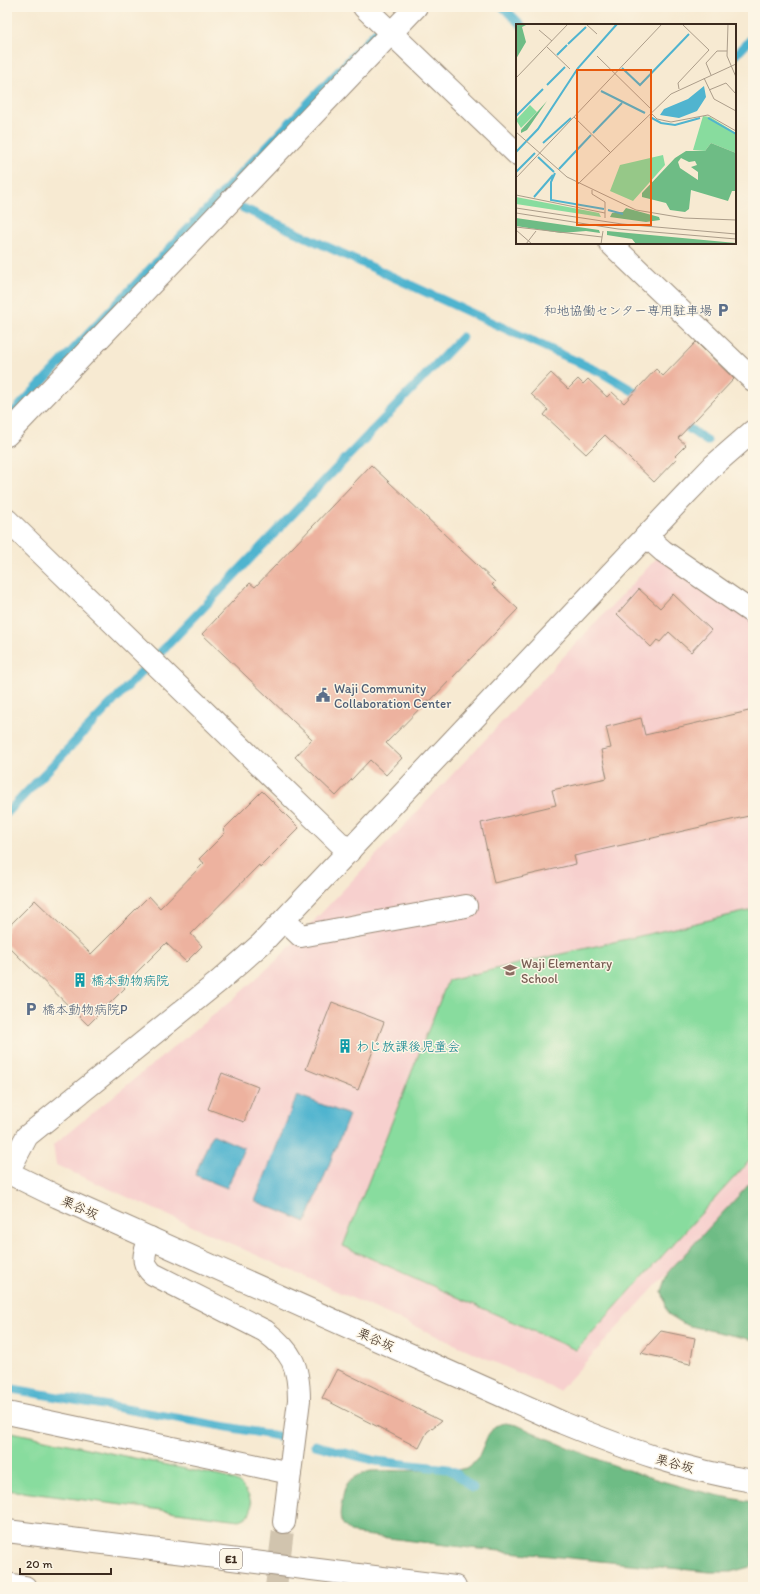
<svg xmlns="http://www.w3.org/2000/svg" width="760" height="1594" viewBox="0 0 760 1594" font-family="Itim,'Klee One',sans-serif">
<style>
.built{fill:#f7d0ce}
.green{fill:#88dc9e;stroke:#62835e}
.forest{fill:#6ebc85;stroke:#547352}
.water{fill:#50b4cf;stroke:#466f76}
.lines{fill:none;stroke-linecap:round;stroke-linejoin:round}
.stream{stroke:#50b4cf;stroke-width:9}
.building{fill:#edb29f}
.minor-tunnel{stroke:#d1c4ae;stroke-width:22;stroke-dasharray:22 11;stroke-linecap:butt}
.minor-casing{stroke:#998a78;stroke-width:24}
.highway-casing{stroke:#998a78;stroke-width:24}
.minor{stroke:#fff;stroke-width:22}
.highway{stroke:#fff;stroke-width:22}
.labels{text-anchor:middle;stroke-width:3;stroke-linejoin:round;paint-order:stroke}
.shield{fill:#fcf5e5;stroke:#75675a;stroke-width:1}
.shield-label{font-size:12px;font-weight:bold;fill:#3b2a1e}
.service-label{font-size:13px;fill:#4e5e75;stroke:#fcf5e5;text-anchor:start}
.education-label{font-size:13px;fill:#785e54;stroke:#fcf5e5;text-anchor:start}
.culture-label{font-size:13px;fill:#0d838f;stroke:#fcf5e5;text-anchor:start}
.street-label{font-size:13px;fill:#3b2a1e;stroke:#fcf5e5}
.inset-river{fill:none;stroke:#50b4cf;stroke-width:2}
.inset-road{fill:none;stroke:#ac9d8a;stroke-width:1}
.view{fill:#e8590c;fill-opacity:0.15;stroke:#e8590c;stroke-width:2}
.inset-edge{fill:none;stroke:#3b2a1e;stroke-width:2}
</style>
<rect width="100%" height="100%" fill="#fcf5e5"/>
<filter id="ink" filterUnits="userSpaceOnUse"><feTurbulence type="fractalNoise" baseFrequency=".025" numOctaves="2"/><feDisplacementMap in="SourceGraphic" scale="8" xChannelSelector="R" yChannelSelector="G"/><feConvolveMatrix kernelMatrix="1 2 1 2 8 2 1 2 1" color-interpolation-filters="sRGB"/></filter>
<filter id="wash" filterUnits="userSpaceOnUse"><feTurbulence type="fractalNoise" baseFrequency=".012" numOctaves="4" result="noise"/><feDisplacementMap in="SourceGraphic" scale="16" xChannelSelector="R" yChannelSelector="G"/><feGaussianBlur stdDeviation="0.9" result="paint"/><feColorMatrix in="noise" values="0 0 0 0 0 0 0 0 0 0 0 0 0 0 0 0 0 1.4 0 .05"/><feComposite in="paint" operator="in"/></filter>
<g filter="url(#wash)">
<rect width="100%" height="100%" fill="#f7ead2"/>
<path class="built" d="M669 545 753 602V1180L559 1391 56 1165 53 1145 232 1000 277 960Z"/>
<g class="green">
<path d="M753 910V1157L576 1350 343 1246 448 980Z"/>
<path d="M7 1431 228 1478C232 1480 237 1481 240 1484 251 1494 259 1516 239 1520L7 1490Z"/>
</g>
<g class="forest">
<path d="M753 1180V1340L686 1325 668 1314 662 1291 669 1271Z"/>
<path d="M505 1423 517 1425C593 1460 671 1489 753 1502V1566L731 1572H710L470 1548 356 1534C340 1526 338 1519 342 1502 343 1496 344 1489 347 1484 353 1476 363 1473 371 1471L457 1470 470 1467 478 1458 488 1435 495 1426Z"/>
</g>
<g class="water">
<path d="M297 1095 349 1115 306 1222 255 1201Z"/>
<path d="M212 1134 244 1148 227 1188 195 1175Z"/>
</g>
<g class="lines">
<g class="stream">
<path d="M503 7 521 25"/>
<path d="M735 56 753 37"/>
<path d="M243 208 604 374 645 398"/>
<path d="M7 419 376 32"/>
<path d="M678 421 707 441"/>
<path d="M157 656 462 337"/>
<path d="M7 813 147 666"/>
<path d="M7 1388 278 1436"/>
<path d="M315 1445 376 1461 448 1469 454 1472 473 1488"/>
</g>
</g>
<g id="blocks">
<g class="building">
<path d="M696 342 734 379 678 438 686 445 675 456 677 458 654 482 605 435 586 454 544 415 548 410 531 394 551 373 568 389 578 379 583 384 588 379 607 397 612 392 624 403 656 369 663 376Z"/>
<path d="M371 465 495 582 492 585 518 609 430 701 428 700 386 743 402 758 386 775 370 760 336 796 295 757 312 739 202 634 250 583 255 587Z"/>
<path d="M639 589 660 608 673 594 711 630 691 652 669 632 660 642 657 640 651 647 617 614Z"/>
<path d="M753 710V815L574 856 576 864 494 883 481 823 556 805 552 790 607 778 601 750 611 748 606 727 641 718 645 735Z"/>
<path d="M262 791 299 828 260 867 259 865 191 934 202 946 186 962 166 943 123 986 125 988 88 1025 7 945V928L35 900 91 954 149 896 160 908 204 863 199 859 225 833 223 830Z"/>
<path d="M332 1002 384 1022 358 1090 306 1069Z"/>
<path d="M222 1073 258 1087 244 1122 208 1109Z"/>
<path d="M661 1331 695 1338 690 1364 641 1353Z"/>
<path d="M337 1369 388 1394 441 1421 427 1432 419 1448 322 1398Z"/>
</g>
</g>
</g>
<g filter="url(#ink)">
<use href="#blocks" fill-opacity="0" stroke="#998a78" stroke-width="1"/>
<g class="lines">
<path class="minor-tunnel" d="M276 1587 284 1522"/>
<defs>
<g id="minor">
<path d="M364 7 517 154"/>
<path d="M610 243 753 380"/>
<path d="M7 435 416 7"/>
<path d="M7 520 349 852"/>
<path d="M646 536 663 551 753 613"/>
<path d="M284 920 301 936 466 906"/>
<path d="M7 1172 58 1197 563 1423C624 1448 687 1471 753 1481"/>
<path d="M8 1172 27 1136 218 982 261 944 684 496 714 465 753 431"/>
<path d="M150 1238C144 1253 140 1262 153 1274L265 1331C292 1352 299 1365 299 1400L284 1522"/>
<path d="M7 1413 290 1473"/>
</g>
<g id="highway">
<path d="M7 1531 455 1587"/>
<path d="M7 1584 25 1587"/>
</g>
</defs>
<use href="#minor" class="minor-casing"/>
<use href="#highway" class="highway-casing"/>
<use href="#minor" class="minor"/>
<use href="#highway" class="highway"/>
</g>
</g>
<defs>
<symbol id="parking-bare" viewBox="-9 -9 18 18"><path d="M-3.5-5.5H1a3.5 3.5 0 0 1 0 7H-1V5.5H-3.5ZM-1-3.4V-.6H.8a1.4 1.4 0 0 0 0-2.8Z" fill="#5c6f8a" stroke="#fcf5e5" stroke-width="2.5" paint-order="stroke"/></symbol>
<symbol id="civic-bare" viewBox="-9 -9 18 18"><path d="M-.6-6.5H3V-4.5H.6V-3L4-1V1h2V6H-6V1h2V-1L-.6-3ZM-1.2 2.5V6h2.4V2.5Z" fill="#5c6f8a" stroke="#fcf5e5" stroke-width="2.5" paint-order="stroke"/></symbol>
<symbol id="school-bare" viewBox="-9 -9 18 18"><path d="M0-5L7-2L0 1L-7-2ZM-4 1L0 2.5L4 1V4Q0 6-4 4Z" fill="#8d6e63" stroke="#fcf5e5" stroke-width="2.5" paint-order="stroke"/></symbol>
<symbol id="building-bare" viewBox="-9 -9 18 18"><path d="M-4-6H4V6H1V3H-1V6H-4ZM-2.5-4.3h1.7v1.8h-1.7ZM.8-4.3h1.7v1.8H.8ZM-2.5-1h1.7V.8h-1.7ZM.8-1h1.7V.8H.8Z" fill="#0f9aa8" stroke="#fcf5e5" stroke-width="2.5" paint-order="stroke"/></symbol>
</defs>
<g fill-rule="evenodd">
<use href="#parking-bare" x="713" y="300" width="20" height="20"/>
<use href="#civic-bare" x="313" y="685" width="20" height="20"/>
<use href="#school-bare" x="500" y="960" width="20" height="20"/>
<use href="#building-bare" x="70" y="970" width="20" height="20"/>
<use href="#parking-bare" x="21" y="999" width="20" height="20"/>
<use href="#building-bare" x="335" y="1036" width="20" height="20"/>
</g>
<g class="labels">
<rect class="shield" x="220" y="1549" width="22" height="20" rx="3"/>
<g class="shield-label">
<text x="231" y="1563">E1</text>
</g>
<g class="service-label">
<text x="712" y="315" text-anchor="end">和地協働センター専用駐車場</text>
<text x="334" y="693">Waji Community<tspan x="334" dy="15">Collaboration Center</tspan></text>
<text x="42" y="1014">橋本動物病院P</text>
</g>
<g class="education-label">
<text x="521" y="968">Waji Elementary<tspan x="521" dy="15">School</tspan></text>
</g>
<g class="culture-label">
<text x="91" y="985">橋本動物病院</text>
<text x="356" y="1051">わじ放課後児童会</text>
</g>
<g class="street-label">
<text transform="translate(80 1207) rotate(24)" y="5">栗谷坂</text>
<text transform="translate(376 1339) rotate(24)" y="5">栗谷坂</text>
<text transform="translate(675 1463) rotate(15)" y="5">栗谷坂</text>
</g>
</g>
<g transform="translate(516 24)">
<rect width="220" height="220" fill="#f7ead2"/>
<path d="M14 81 21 88 5 104 0 96ZM187 92 194 93 220 109V129L195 119 189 127 177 126ZM147 131 149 141 117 177 94 167 104 141ZM0 173 83 189 85 193 0 180Z" fill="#88dc9e"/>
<path d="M0 0H12L6 3 10 18 0 35ZM31 77 11 106 5 109V106ZM195 119 220 129V167H216L212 177 175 166 173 185 169 188 154 186 150 179 126 173V169L159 134 170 127H189ZM165 134 173 138 179 137 181 141 175 143 182 148V156L164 144 162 138ZM110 184 143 193 144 196 130 198 94 193 96 189 107 188ZM0 194 83 206 84 209 70 207 45 209 0 202ZM91 207 220 219V220H120L116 215 91 211Z" fill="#6ebc85" fill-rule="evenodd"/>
<path d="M188 62 190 73 181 87 163 94 144 91 148 85 172 75Z" fill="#50b4cf"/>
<path class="inset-river" d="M52 20 70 3M41 31 51 21M106 44 124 61 173 10M31 61 49 43M85 67 129 89M0 92 27 65M134 93 145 99 159 101 184 94M192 94 220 110M77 109 106 79M27 119 55 94M0 128 22 105 62 44 101 0M22 133 38 148M43 145 75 111M0 148 19 129M39 149 35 158V176L88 185M18 173 37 151M92 186 107 190"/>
<path class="inset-road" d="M70 0 81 10M212 0 211 32 220 53M23 6 36 17M31 23 54 45M81 32 136 86M195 51 190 39 201 27H211M0 54 52 0M188 54 198 75 220 87M163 65 162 59 193 26 166 0M193 66 210 59 220 70M134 88 141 95 155 98 192 91 220 107M58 93 95 129M0 108 51 153 120 186 168 194 220 196M0 154 146 0M62 160 155 70 220 40M76 166V170L89 178V194M0 171 89 189M0 184 106 200 220 210M0 189 102 205 220 215M0 203 86 213M0 206 16 220M10 220 20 207M85 220 87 207"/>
<path class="view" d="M61 46H135V201H61Z"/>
<rect width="220" height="220" class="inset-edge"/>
</g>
<rect width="760" height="1594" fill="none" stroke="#fcf5e5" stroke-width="24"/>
<path d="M20 1568v6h91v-6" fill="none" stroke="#3b2a1e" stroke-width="2"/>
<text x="26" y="1568" font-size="12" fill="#3b2a1e" stroke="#fcf5e5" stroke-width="3" paint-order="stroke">20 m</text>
</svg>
